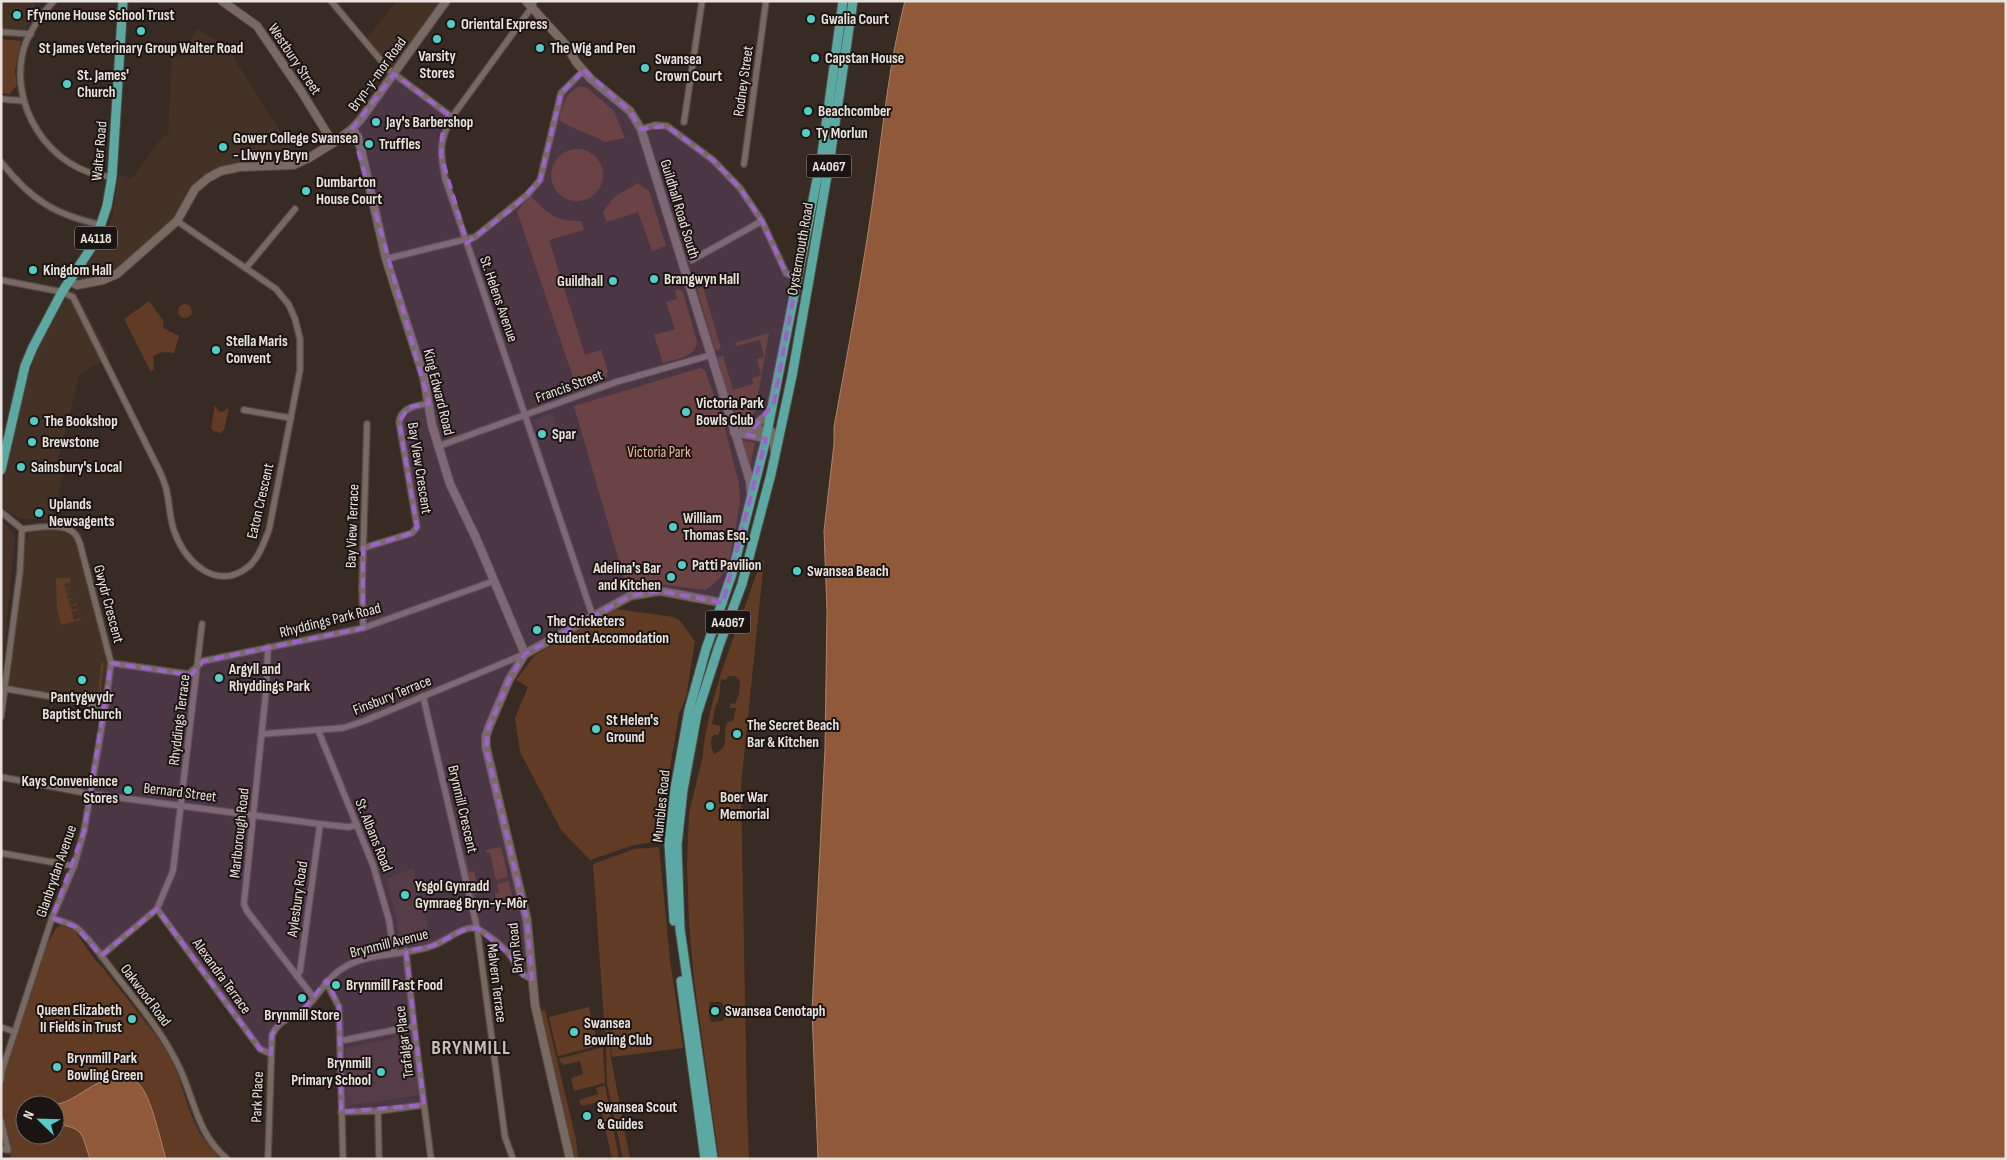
<svg xmlns="http://www.w3.org/2000/svg" width="2007" height="1160" viewBox="0 0 2007 1160" font-family="'Sofia Sans Condensed',sans-serif">
<style>
.built{fill:#443227}
.green{fill:#613b24;fill-rule:evenodd}
.water{fill:#905a3a;stroke:#ab836b}
.lines{fill:none;stroke-linecap:round;stroke-linejoin:round}
.street-casing{stroke:#534943;stroke-width:8}
.secondary-casing{stroke:#534943;stroke-width:10}
.primary-casing{stroke:#534943;stroke-width:11}
.street{stroke:#786a62;stroke-width:5.5}
.secondary{stroke:#786a62;stroke-width:8}
.primary{stroke:#5ca8a2;stroke-width:9}
.marked{fill:#9c63c8;fill-opacity:0.2;stroke:#9c63c8;stroke-width:4;stroke-dasharray:10 6;stroke-linejoin:round}
.poi-dot{fill:#54cdc8;stroke:#1a1512;stroke-width:2}
.labels{text-anchor:middle;stroke-width:4;stroke-linejoin:round;paint-order:stroke}
.shield{fill:#1a1512;stroke:#aca4a0;stroke-width:1}
.shield-label{font-size:14px;font-weight:bold;fill:#eae2dd}
.poi-label{font-size:15px;font-weight:bold;fill:#eae2dd;stroke:#1a1512;text-anchor:start}
.street-label{font-size:15px;fill:#eae2dd;stroke:#1a1512}
.park-label{font-size:15px;fill:#f7b690;stroke:#1a1512}
.district-label{font-size:20px;font-weight:bold;letter-spacing:1px;fill:#cdbeb5;stroke:#1a1512}
</style>
<rect width="100%" height="100%" fill="#372b24"/>
<g class="built">
<path d="M1 1H32L37 9 25 29 1 28Z"/>
<path d="M396 1H444L393 73 366 40Z"/>
<path d="M197 29 232 50 235 60 298 159 290 162 276 160 240 163 219 168 205 176 173 223 136 251 117 271 105 277 81 281 79 277 95 254 108 230 113 213 118 175 132 178 164 135H168L172 57H180Z"/>
<path d="M74 289 109 355 79 376 60 451 58 464 62 478 52 521 19 518 7 511 1 503V492L26 384 36 352 62 303Z"/>
<path d="M552 413 560 436 541 442 533 420Z"/>
<path d="M1 519 12 531 15 538 1 680Z"/>
<path d="M57 530 72 536 78 546 107 663 102 701 10 685 26 540 29 534 37 531Z"/>
<path d="M413 868 432 943 400 947 395 912 386 879Z"/>
<path d="M411 1034 420 1095 346 1106 345 1048Z"/>
</g>
<g class="green">
<path d="M1 39 21 41 15 71 17 85 10 94 1 93Z"/>
<path d="M578 87H586L614 111 625 138 605 142C590 133 573 130 559 120 563 106 564 95 578 87Z"/>
<circle cx="577" cy="175" r="26"/>
<path d="M638 183 649 191 666 246 652 251 638 212 607 222 603 212 614 197Z"/>
<path d="M530 196C550 215 554 221 582 221L584 230 549 240 585 355 601 350 608 371 606 378 577 389 517 211Z"/>
<path d="M703 287 721 349 715 350 697 289Z"/>
<path d="M678 289 683 292 697 342C695 358 676 359 663 363L654 335 675 329 666 302 677 299 675 290Z"/>
<path d="M149 301 164 322 163 328 179 336 174 353 162 352 153 356 154 369 151 372 124 319Z"/>
<circle cx="185" cy="311" r="7"/>
<path d="M769 333 755 412 750 418 742 419 731 407 717 357 723 356 733 390 753 384 752 378 761 375 757 359 764 357 760 340 736 346 735 343Z"/>
<path d="M700 368 705 370 723 421 739 484 740 503 728 567 719 579 706 590 656 584 627 589 574 406Z"/>
<path d="M215 405 218 411 222 412 229 408 224 430 220 433 214 431 211 428Z"/>
<path d="M742 440 755 443 750 468 741 441Z"/>
<path d="M761 560 764 561 741 785 747 1108 749 1159H719L694 980 689 923 687 864 689 813 703 755C703 742 707 730 709 717 721 664 744 613 761 560ZM728 676H735L740 680 739 694 735 704 731 703 730 708H736L733 721 728 722C720 734 733 746 714 754 711 748 710 742 713 735H718L720 731V726L712 724 715 708 719 698 721 679 726 680ZM711 1002H721L723 1004 724 1019 722 1021 712 1022 710 1020 709 1004Z"/>
<path d="M56 578H70L71 582 64 584 66 588 73 586 66 590 67 594 74 593 67 595 68 599 75 597 69 601 70 605 77 603V605L71 606V610L78 609V610L72 612 74 620 81 618V620L61 625 57 608Z"/>
<path d="M616 609 674 617 680 621 695 641 686 698 679 714 659 835 654 842 634 845 590 860 561 830 520 752 515 718 528 687 516 680 535 655Z"/>
<path d="M104 662 100 698 80 695 81 691 98 695 101 664Z"/>
<path d="M501 847 508 877 496 880 490 853H487L486 850Z"/>
<path d="M659 847 670 960 683 1048 612 1057 607 1004 611 1058 630 1159H623L607 1084 606 1048 593 864 634 849Z"/>
<path d="M466 857 469 872 474 871 478 889 473 901 462 858Z"/>
<path d="M509 881 512 896 496 899 495 894 499 892 497 884Z"/>
<path d="M61 925 74 930 96 961 103 968 155 1034 167 1052 177 1072 190 1112 199 1132 220 1159H11L1 1121V1080L42 954 56 928ZM25 1105H55V1135H25Z"/>
<path d="M589 1007 598 1046 558 1056 549 1017Z"/>
<path d="M545 1010 576 1139 578 1159H573L540 1011Z"/>
<path d="M603 1047 605 1083 574 1091 571 1078 583 1074 580 1061 564 1065 558 1059Z"/>
<path d="M605 1085 619 1159H612L599 1102 581 1106 579 1100 598 1094 596 1088Z"/>
</g>
<g class="water">
<path d="M905 1H2006V1159H818L812 1011 825 749 827 611 824 531 834 444V427C849 344 865 261 876 177 884 118 890 59 905 1Z"/>
<path d="M121 1077C128 1078 134 1079 139 1084 152 1098 160 1140 166 1159H90C81 1132 84 1128 55 1124V1105H52C79 1102 90 1079 121 1077Z"/>
</g>
<g class="lines">
<defs>
<g id="street">
<path d="M54 1C42 13 33 26 26 42 4 101 49 173 112 177"/>
<path d="M331 1 389 70 452 117"/>
<path d="M534 1 532 7 452 117C439 142 440 151 445 178L593 617"/>
<path d="M1 32 31 34"/>
<path d="M1 99 24 101"/>
<path d="M684 122 702 1"/>
<path d="M641 129 655 125 667 126 713 160 740 188 762 221 786 273 797 278"/>
<path d="M1 162C31 200 55 215 102 225"/>
<path d="M744 164 766 1"/>
<path d="M386 259 475 237 528 194 540 180 561 93 584 70"/>
<path d="M692 260 762 221"/>
<path d="M246 268 295 209"/>
<path d="M1 280 62 292 73 297 159 470C162 476 164 482 166 488 170 503 169 519 175 533 186 564 218 591 248 567 259 558 264 542 269 530L300 370V339L295 319 289 305 276 289 177 221"/>
<path d="M244 410 291 418"/>
<path d="M439 446 616 382 711 355"/>
<path d="M1 512 22 529"/>
<path d="M363 548 412 533 417 527 399 422C401 407 416 406 429 403"/>
<path d="M363 628 362 587 367 424"/>
<path d="M268 647 266 691 244 904 247 911 314 998"/>
<path d="M111 663 189 674 203 661 363 628 494 581"/>
<path d="M2 688 105 706"/>
<path d="M423 696 477 928 505 1137 513 1159"/>
<path d="M1 717 20 571 22 529"/>
<path d="M318 730 373 865 389 920 394 953"/>
<path d="M262 734 343 728 364 721 525 654"/>
<path d="M1 777 91 794 320 824 348 827 357 825"/>
<path d="M1 853 74 866"/>
<path d="M157 909 260 1049 271 1054"/>
<path d="M52 918C60 921 71 923 77 928 92 941 104 960 116 975 139 1005 164 1034 180 1069 195 1102 197 1133 227 1159"/>
<path d="M477 928C488 935 500 943 509 954 517 964 519 975 532 979"/>
<path d="M406 951 414 1026 431 1159"/>
<path d="M101 956 157 909 173 871 202 624"/>
<path d="M297 976 300 971 320 824"/>
<path d="M326 982 339 1007 343 1159"/>
<path d="M1 1027 15 1032"/>
<path d="M340 1041 414 1026"/>
<path d="M1 1080 2 1071 52 918 74 866 84 831 106 702 111 663 80 544C79 541 77 535 74 533 62 522 37 528 22 529"/>
<path d="M378 1111 379 1159"/>
<path d="M341 1112 378 1111 424 1105"/>
<path d="M1 1121 8 1150 1 1149"/>
<path d="M268 1159 272 1035C280 1018 291 1020 304 1009 318 998 324 981 340 970 367 951 402 957 432 946 447 941 461 926 477 928"/>
</g>
<g id="secondary">
<path d="M222 1 257 26 301 91 333 143"/>
<path d="M526 1 566 45 576 62 591 79 630 111 641 129 743 458 750 481 751 493"/>
<path d="M352 129 358 137 386 259 424 378 432 425 450 484 476 538 525 654"/>
<path d="M70 281 77 285 103 280 117 274 177 221 195 189 208 178 221 171 240 167 294 165 309 158 333 143 352 129 361 119 446 1"/>
<path d="M731 416C741 429 757 429 772 432L775 453"/>
<path d="M752 428 767 415 771 408"/>
<path d="M734 432 770 439"/>
<path d="M570 1159 535 1005 527 920 486 747V736L489 727 509 680 525 654 630 596 660 591 723 603"/>
</g>
<g id="primary">
<path d="M1 470 25 366 33 347 62 292 95 242 107 206 112 177 123 1"/>
<path d="M674 921 669 844 675 789 689 710 706 649 732 574 765 443 822 154 843 1"/>
<path d="M681 981 705 1159"/>
<path d="M713 1159 680 929 677 845 683 790 697 714 719 646 742 584 771 474 792 376 809 280 830 158 853 1"/>
</g>
</defs>
<use href="#street" class="street-casing"/>
<use href="#secondary" class="secondary-casing"/>
<use href="#primary" class="primary-casing"/>
<use href="#street" class="street"/>
<use href="#secondary" class="secondary"/>
<use href="#primary" class="primary"/>
</g>
<path class="marked" d="M584 70 630 111 641 129 667 126 713 160 740 188 762 221 786 273 797 278 774 403 748 435 766 439 723 603 660 591 630 596 525 654 509 680 489 727 486 747 527 920 532 979 524 977 508 953 477 928 464 930 432 946 406 951 424 1105 341 1112 339 1007 327 980 302 1011 279 1023 272 1035 271 1054 260 1049 157 909 101 956 76 927 52 918 84 831 111 663 191 675 203 661 363 628V548L412 533 417 527 399 422 409 407 429 403 352 129 394 74 452 117 442 135 441 155 467 243 513 208 540 180 561 93Z"/>
<g class="poi-dot">
<circle cx="17" cy="15" r="5"/>
<circle cx="811" cy="19" r="5"/>
<circle cx="451" cy="24" r="5"/>
<circle cx="141" cy="31" r="5"/>
<circle cx="437" cy="39" r="5"/>
<circle cx="540" cy="48" r="5"/>
<circle cx="815" cy="58" r="5"/>
<circle cx="645" cy="68" r="5"/>
<circle cx="67" cy="84" r="5"/>
<circle cx="808" cy="111" r="5"/>
<circle cx="376" cy="122" r="5"/>
<circle cx="806" cy="133" r="5"/>
<circle cx="369" cy="144" r="5"/>
<circle cx="223" cy="147" r="5"/>
<circle cx="306" cy="191" r="5"/>
<circle cx="33" cy="270" r="5"/>
<circle cx="654" cy="279" r="5"/>
<circle cx="613" cy="281" r="5"/>
<circle cx="216" cy="350" r="5"/>
<circle cx="686" cy="412" r="5"/>
<circle cx="34" cy="421" r="5"/>
<circle cx="542" cy="434" r="5"/>
<circle cx="32" cy="442" r="5"/>
<circle cx="21" cy="467" r="5"/>
<circle cx="39" cy="513" r="5"/>
<circle cx="673" cy="527" r="5"/>
<circle cx="682" cy="565" r="5"/>
<circle cx="797" cy="571" r="5"/>
<circle cx="671" cy="577" r="5"/>
<circle cx="537" cy="630" r="5"/>
<circle cx="219" cy="678" r="5"/>
<circle cx="82" cy="680" r="5"/>
<circle cx="596" cy="729" r="5"/>
<circle cx="737" cy="734" r="5"/>
<circle cx="128" cy="790" r="5"/>
<circle cx="710" cy="806" r="5"/>
<circle cx="405" cy="895" r="5"/>
<circle cx="336" cy="985" r="5"/>
<circle cx="302" cy="998" r="5"/>
<circle cx="715" cy="1011" r="5"/>
<circle cx="132" cy="1019" r="5"/>
<circle cx="574" cy="1032" r="5"/>
<circle cx="57" cy="1067" r="5"/>
<circle cx="381" cy="1072" r="5"/>
<circle cx="587" cy="1116" r="5"/>
</g>
<g class="labels">
<g class="shield">
<rect x="806.5" y="154.5" width="45" height="23" rx="4"/>
<rect x="75" y="226.5" width="42" height="23" rx="4"/>
<rect x="705.5" y="610.5" width="45" height="23" rx="4"/>
</g>
<g class="shield-label">
<text x="829" y="171">A4067</text>
<text x="96" y="243">A4118</text>
<text x="728" y="627">A4067</text>
</g>
<g class="poi-label">
<text x="27" y="20">Ffynone House School Trust</text>
<text x="821" y="24">Gwalia Court</text>
<text x="461" y="29">Oriental Express</text>
<text x="141" y="53" text-anchor="middle">St James Veterinary Group Walter Road</text>
<text x="550" y="53">The Wig and Pen</text>
<text x="437" y="61" text-anchor="middle">Varsity<tspan x="437" dy="17">Stores</tspan></text>
<text x="825" y="63">Capstan House</text>
<text x="655" y="64">Swansea<tspan x="655" dy="17">Crown Court</tspan></text>
<text x="77" y="80">St. James'<tspan x="77" dy="17">Church</tspan></text>
<text x="818" y="116">Beachcomber</text>
<text x="386" y="127">Jay's Barbershop</text>
<text x="816" y="138">Ty Morlun</text>
<text x="233" y="143">Gower College Swansea<tspan x="233" dy="17">- Llwyn y Bryn</tspan></text>
<text x="379" y="149">Truffles</text>
<text x="316" y="187">Dumbarton<tspan x="316" dy="17">House Court</tspan></text>
<text x="43" y="275">Kingdom Hall</text>
<text x="664" y="284">Brangwyn Hall</text>
<text x="603" y="286" text-anchor="end">Guildhall</text>
<text x="226" y="346">Stella Maris<tspan x="226" dy="17">Convent</tspan></text>
<text x="696" y="408">Victoria Park<tspan x="696" dy="17">Bowls Club</tspan></text>
<text x="44" y="426">The Bookshop</text>
<text x="552" y="439">Spar</text>
<text x="42" y="447">Brewstone</text>
<text x="31" y="472">Sainsbury's Local</text>
<text x="49" y="509">Uplands<tspan x="49" dy="17">Newsagents</tspan></text>
<text x="683" y="523">William<tspan x="683" dy="17">Thomas Esq.</tspan></text>
<text x="692" y="570">Patti Pavilion</text>
<text x="661" y="573" text-anchor="end">Adelina's Bar<tspan x="661" dy="17">and Kitchen</tspan></text>
<text x="807" y="576">Swansea Beach</text>
<text x="547" y="626">The Cricketers<tspan x="547" dy="17">Student Accomodation</tspan></text>
<text x="229" y="674">Argyll and<tspan x="229" dy="17">Rhyddings Park</tspan></text>
<text x="82" y="702" text-anchor="middle">Pantygwydr<tspan x="82" dy="17">Baptist Church</tspan></text>
<text x="606" y="725">St Helen's<tspan x="606" dy="17">Ground</tspan></text>
<text x="747" y="730">The Secret Beach<tspan x="747" dy="17">Bar &amp; Kitchen</tspan></text>
<text x="118" y="786" text-anchor="end">Kays Convenience<tspan x="118" dy="17">Stores</tspan></text>
<text x="720" y="802">Boer War<tspan x="720" dy="17">Memorial</tspan></text>
<text x="415" y="891">Ysgol Gynradd<tspan x="415" dy="17">Gymraeg Bryn-y-Môr</tspan></text>
<text x="346" y="990">Brynmill Fast Food</text>
<text x="122" y="1015" text-anchor="end">Queen Elizabeth<tspan x="122" dy="17">II Fields in Trust</tspan></text>
<text x="725" y="1016">Swansea Cenotaph</text>
<text x="302" y="1020" text-anchor="middle">Brynmill Store</text>
<text x="584" y="1028">Swansea<tspan x="584" dy="17">Bowling Club</tspan></text>
<text x="67" y="1063">Brynmill Park<tspan x="67" dy="17">Bowling Green</tspan></text>
<text x="371" y="1068" text-anchor="end">Brynmill<tspan x="371" dy="17">Primary School</tspan></text>
<text x="597" y="1112">Swansea Scout<tspan x="597" dy="17">&amp; Guides</tspan></text>
</g>
<g class="street-label">
<text transform="translate(295 59) rotate(56)" y="5">Westbury Street</text>
<text transform="translate(377 74) rotate(-54)" y="5">Bryn-y-mor Road</text>
<text transform="translate(743 81) rotate(-82)" y="5">Rodney Street</text>
<text transform="translate(99 151) rotate(-85)" y="5">Walter Road</text>
<text transform="translate(680 209) rotate(73)" y="5">Guildhall Road South</text>
<text transform="translate(800 249) rotate(-80)" y="5">Oystermouth Road</text>
<text transform="translate(499 299) rotate(71)" y="5">St. Helens Avenue</text>
<text transform="translate(569 386) rotate(-20)" y="5">Francis Street</text>
<text transform="translate(439 392) rotate(76)" y="5">King Edward Road</text>
<text transform="translate(420 468) rotate(81)" y="5">Bay View Crescent</text>
<text transform="translate(260 501) rotate(-77)" y="5">Eaton Crescent</text>
<text transform="translate(352 526) rotate(-88)" y="5">Bay View Terrace</text>
<text transform="translate(109 604) rotate(75)" y="5">Gwydr Crescent</text>
<text transform="translate(330 620) rotate(-14)" y="5">Rhyddings Park Road</text>
<text transform="translate(392 695) rotate(-22)" y="5">Finsbury Terrace</text>
<text transform="translate(179 720) rotate(-83)" y="5">Rhyddings Terrace</text>
<text transform="translate(180 792) rotate(7)" y="5">Bernard Street</text>
<text transform="translate(661 806) rotate(-84)" y="5">Mumbles Road</text>
<text transform="translate(463 809) rotate(77)" y="5">Brynmill Crescent</text>
<text transform="translate(239 833) rotate(-84)" y="5">Marlborough Road</text>
<text transform="translate(374 835) rotate(68)" y="5">St. Albans Road</text>
<text transform="translate(56 871) rotate(-71)" y="5">Glanbrydan Avenue</text>
<text transform="translate(297 899) rotate(-82)" y="5">Aylesbury Road</text>
<text transform="translate(389 943) rotate(-14)" y="5">Brynmill Avenue</text>
<text transform="translate(515 948) rotate(-96)" y="5">Bryn Road</text>
<text transform="translate(222 976) rotate(54)" y="5">Alexandra Terrace</text>
<text transform="translate(497 983) rotate(83)" y="5">Malvern Terrace</text>
<text transform="translate(146 995) rotate(53)" y="5">Oakwood Road</text>
<text transform="translate(404 1042) rotate(-97)" y="5">Trafalgar Place</text>
<text transform="translate(257 1097) rotate(-88)" y="5">Park Place</text>
</g>
<g class="park-label">
<text x="659" y="457">Victoria Park</text>
</g>
<g class="district-label">
<text x="471" y="1054">BRYNMILL</text>
</g>
</g>
<rect width="2007" height="1160" fill="none" stroke="#eae2dd" stroke-width="5"/>
<g transform="translate(40 1120) rotate(293)"><circle r="24" fill="#1a1512" stroke="#6d6763"/>
<path d="M0-4L9 19L0 12L-9 19Z" fill="#54cdc8"/>
<text y="-8" font-size="14" font-weight="bold" text-anchor="middle" fill="#eae2dd">N</text>
</g>
</svg>
